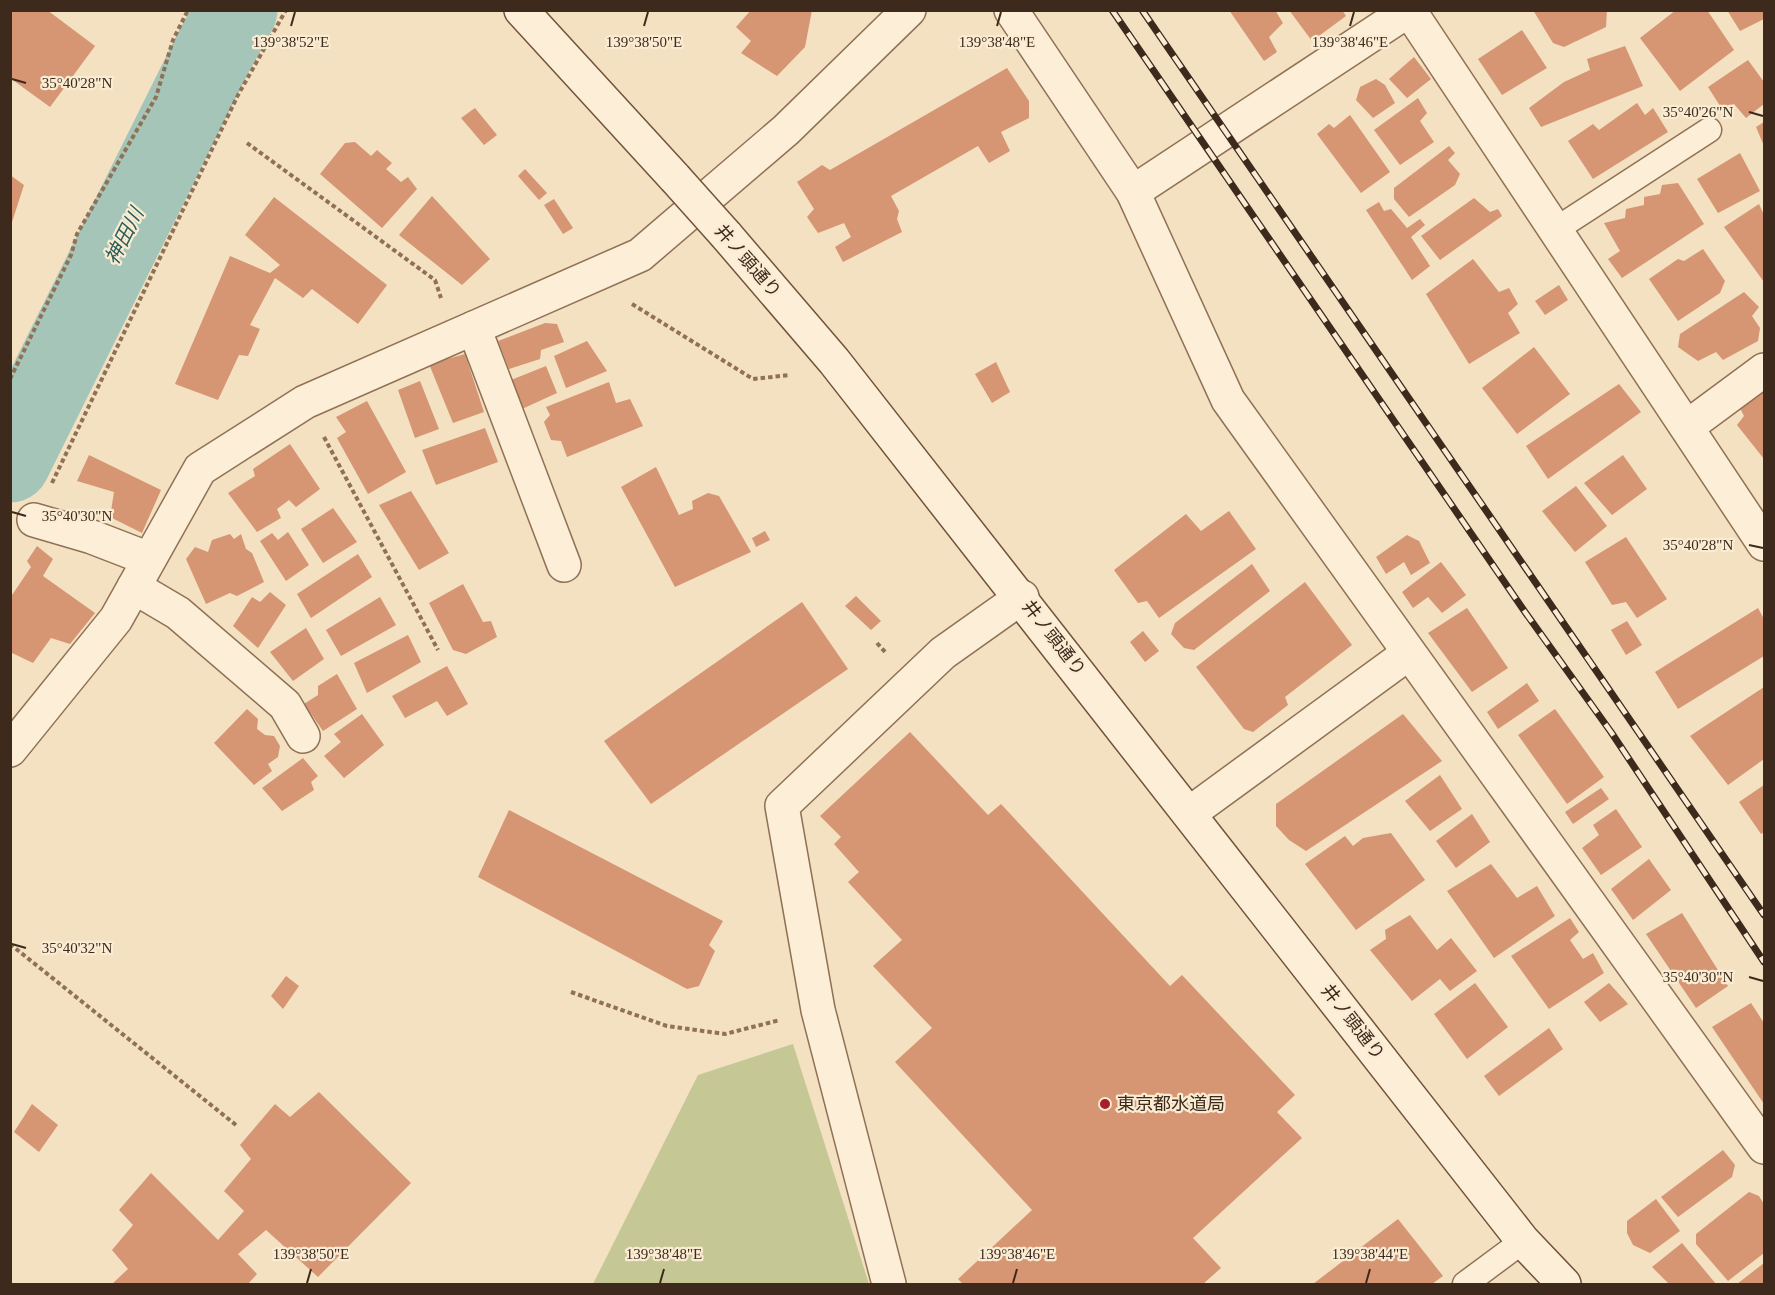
<svg xmlns="http://www.w3.org/2000/svg" width="1775" height="1295" viewBox="0 0 1775 1295" font-family="'Times New Roman','Noto Sans JP',serif">
<style>
.cemetery{fill:#c5c794}
.lines{fill:none;stroke-linecap:round;stroke-linejoin:round}
.river{stroke:#a5c5b9;stroke-width:81}
.building{fill:#d69573}
.lane-casing{stroke:#907156;stroke-width:27}
.street-casing{stroke:#907156;stroke-width:36}
.secondary-casing{stroke:#72523a;stroke-width:36}
.path{stroke:#907156;stroke-width:4;stroke-dasharray:4.5 3;stroke-linecap:butt}
.lane{stroke:#fdeed7;stroke-width:24}
.street{stroke:#fdeed7;stroke-width:33}
.secondary{stroke:#fdeed7;stroke-width:33}
.rail-casing{stroke:#3e2a1c;stroke-width:7}
.rail{stroke:#faebd3;stroke-width:4.5;stroke-dasharray:14;stroke-linecap:butt}
.secondary-bridge-casing{stroke:#72523a;stroke-width:36;stroke-linecap:butt}
.secondary-bridge{stroke:#fdeed7;stroke-width:33}
.ticks{fill:none;stroke:#3e2a1c;stroke-width:2}
.poi-dot{fill:#a61f2a;stroke:#faebd3;stroke-width:2}
.labels{text-anchor:middle;stroke-width:4.5;stroke-linejoin:round;paint-order:stroke}
.street-label{font-size:18px;fill:#3e2a1c;stroke:#faebd3}
.poi-label{font-size:18px;fill:#3e2a1c;stroke:#faebd3;text-anchor:start}
.water-label{font-size:20px;font-style:italic;fill:#2a5f58;stroke:#faebd3}
.ticks-label{font-size:15px;text-anchor:middle;fill:#3e2a1c;stroke:#faebd3;stroke-width:4.5;stroke-linejoin:round;paint-order:stroke}
</style>
<rect width="100%" height="100%" fill="#f3e1c2"/>
<path class="cemetery" d="M793 1044 869 1284H593L698 1075Z"/>
<g class="lines">
<path class="river" d="M10 462 213 53 237 10"/>
</g>
<g class="building">
<path d="M10 10H47L95 46 50 107 10 78Z"/>
<path d="M751 10H812L805 47 777 76 741 53 751 41 736 27Z"/>
<path d="M1229 10H1275L1283 23 1269 37 1277 52 1264 61Z"/>
<path d="M1289 10H1342L1346 16 1312 41Z"/>
<path d="M1533 10H1607L1606 27 1564 47 1553 43Z"/>
<path d="M1676 10H1707L1734 50 1680 91 1640 38Z"/>
<path d="M1727 10H1764V19L1740 31Z"/>
<path d="M1522 30 1547 68 1502 95 1478 59Z"/>
<path d="M1625 46 1643 86 1541 127 1529 108 1564 82 1590 70 1587 59Z"/>
<path d="M1414 57 1431 79 1407 98 1389 79Z"/>
<path d="M1748 60 1764 82V104L1746 118 1734 104 1722 109 1708 87Z"/>
<path d="M1007 68 1029 101V118L1001 132 1010 151 989 163 978 146 891 196 899 211 897 219 902 232 843 262 835 247 851 237 844 223 818 233 807 217 814 209 797 182 822 165 830 170Z"/>
<path d="M1376 79 1385 85 1395 103 1373 118 1356 100 1360 87Z"/>
<path d="M1418 98 1427 113 1420 121 1434 142 1400 165 1374 130Z"/>
<path d="M1637 103 1645 115 1653 108 1668 132 1593 179 1568 141 1593 124 1599 130Z"/>
<path d="M475 108 497 135 484 145 461 118Z"/>
<path d="M1350 115 1390 172 1361 193 1317 134 1329 124 1334 128Z"/>
<path d="M1764 122V146L1756 127Z"/>
<path d="M355 142 371 156 377 150 392 163 386 169 401 182 408 177 417 189 382 228 320 174 345 143Z"/>
<path d="M1449 146 1455 153 1448 160 1460 174 1455 185 1409 217 1394 199V188Z"/>
<path d="M1740 153 1760 191 1718 213 1697 179Z"/>
<path d="M525 169 547 193 539 200 518 176Z"/>
<path d="M10 175 24 185 11 225H10Z"/>
<path d="M1678 183 1704 224 1622 278 1608 259 1620 251 1604 223 1625 218 1626 209 1644 205V197L1660 194 1662 185Z"/>
<path d="M432 196 490 259 462 285 399 235Z"/>
<path d="M274 197 387 285 358 324 312 289 303 298 275 278 250 325 260 329 248 356 239 355 218 400 175 384 230 256 270 273 280 265 245 235Z"/>
<path d="M1474 198 1490 212 1498 209 1502 216 1440 260 1421 236Z"/>
<path d="M554 199 573 228 563 234 544 205Z"/>
<path d="M1379 202 1384 211 1391 209 1407 228 1420 219 1425 225 1411 237 1430 266 1412 280 1366 210Z"/>
<path d="M1759 204 1764 215V282L1724 227Z"/>
<path d="M1703 249 1725 281 1720 293 1678 321 1649 279 1678 259 1684 261Z"/>
<path d="M1473 259 1499 292 1509 288 1518 304 1508 313 1520 333 1469 364 1426 294Z"/>
<path d="M1559 285 1568 300 1545 315 1535 301Z"/>
<path d="M1744 292 1759 307 1752 316 1760 328 1758 341 1723 360 1716 352 1698 361 1678 347 1680 334Z"/>
<path d="M545 323 557 324 564 342 541 350 540 359 509 369 498 341Z"/>
<path d="M587 341 607 371 566 388 554 356Z"/>
<path d="M1534 347 1570 394 1517 434 1482 388Z"/>
<path d="M465 354 484 412 453 423 429 364Z"/>
<path d="M996 362 1010 392 992 403 975 374Z"/>
<path d="M546 366 557 393 522 409 511 380Z"/>
<path d="M420 381 439 429 415 438 398 390Z"/>
<path d="M609 382 616 403 630 399 643 426 567 457 561 441 551 440 544 422 550 415 546 407Z"/>
<path d="M1619 384 1641 412 1548 479 1526 446Z"/>
<path d="M1764 387V459L1737 425 1744 416 1739 406Z"/>
<path d="M367 401 406 472 368 494 337 438 346 432 336 417Z"/>
<path d="M485 428 498 462 436 485 422 450Z"/>
<path d="M290 444 320 489 296 507 289 500 277 509 281 518 257 532 228 493 255 476 253 469Z"/>
<path d="M89 455 161 490 142 533 110 517 114 492 77 481Z"/>
<path d="M1623 455 1647 489 1612 515 1584 483Z"/>
<path d="M656 467 679 515 693 509 692 501 708 493 719 496 751 552 675 587 621 487Z"/>
<path d="M1576 486 1607 526 1575 552 1542 511Z"/>
<path d="M411 491 449 553 419 570 379 505Z"/>
<path d="M333 508 357 542 323 563 301 529Z"/>
<path d="M1229 511 1256 549 1159 618 1147 601 1138 603 1114 570 1186 514 1201 531Z"/>
<path d="M765 531 770 540 756 547 752 538Z"/>
<path d="M288 532 309 565 286 581 260 541 272 533 278 540Z"/>
<path d="M230 534 234 539 241 534 246 549 252 553 264 582 237 596 230 593 206 604 186 559 195 547 208 552 212 540Z"/>
<path d="M1407 535 1419 541 1430 563 1411 575 1404 562 1386 574 1376 557Z"/>
<path d="M1626 537 1667 599 1637 618 1626 602 1612 605 1585 562Z"/>
<path d="M37 546 53 559 43 576 95 613 70 644 51 638 33 663 10 652V598L31 567 27 561Z"/>
<path d="M358 554 372 577 311 618 297 594Z"/>
<path d="M1441 562 1466 595 1442 613 1428 597 1413 608 1402 592Z"/>
<path d="M1252 564 1270 591 1194 650 1184 648 1171 634 1175 623Z"/>
<path d="M1305 582 1352 645 1285 697 1288 705 1253 732 1244 729 1196 667Z"/>
<path d="M463 584 483 622 491 621 497 637 466 654 453 650 429 603Z"/>
<path d="M270 592 286 605 258 648 233 626 252 597 260 602Z"/>
<path d="M856 596 881 621 871 630 845 606Z"/>
<path d="M380 597 396 625 341 656 326 630Z"/>
<path d="M802 602 848 669 651 804 604 741Z"/>
<path d="M1467 608 1508 668 1472 692 1428 633Z"/>
<path d="M1758 608 1764 619V656L1678 709 1655 672Z"/>
<path d="M1627 621 1642 645 1626 655 1611 630Z"/>
<path d="M306 628 324 659 293 681 270 652Z"/>
<path d="M1143 631 1159 651 1145 662 1130 642Z"/>
<path d="M408 635 421 662 367 693 354 663Z"/>
<path d="M447 666 468 704 447 716 437 701 405 718 392 696Z"/>
<path d="M337 674 357 709 323 731 304 704 318 695V686Z"/>
<path d="M1527 683 1539 701 1498 729 1487 712Z"/>
<path d="M1764 687V759L1728 785 1690 736Z"/>
<path d="M247 709 258 719 257 729 265 735 274 736 280 746 278 757 268 764 272 771 254 785 214 743Z"/>
<path d="M1555 709 1604 777 1567 804 1518 735Z"/>
<path d="M362 714 384 745 344 778 324 756 341 742 334 734Z"/>
<path d="M1403 714 1442 761 1306 851 1289 840 1276 826V804Z"/>
<path d="M910 732 988 815 1001 804 1170 986 1182 975 1295 1095 1277 1112 1302 1138 1193 1238 1221 1268 1203 1284H963L958 1279 1032 1210 895 1062 932 1028 873 966 902 940 848 882 859 872 834 844 841 837 820 816Z"/>
<path d="M303 758 318 776 311 782 314 790 282 811 262 788Z"/>
<path d="M1440 775 1462 809 1430 831 1405 801Z"/>
<path d="M1764 785V832L1761 834 1739 802Z"/>
<path d="M1601 788 1609 799 1573 824 1565 812Z"/>
<path d="M1616 809 1642 847 1601 875 1582 848 1599 835 1593 825Z"/>
<path d="M509 810 723 921 709 945 715 951 699 986 687 989 478 877Z"/>
<path d="M1472 814 1490 842 1456 868 1436 841Z"/>
<path d="M1391 833 1425 880 1356 930 1305 864 1345 836 1353 846 1363 838Z"/>
<path d="M1649 859 1671 890 1633 920 1611 889Z"/>
<path d="M1491 864 1517 898 1537 886 1555 916 1494 958 1447 891Z"/>
<path d="M1682 913 1728 986 1696 1008 1646 934Z"/>
<path d="M1410 915 1437 950 1451 938 1477 971 1450 991 1440 979 1412 1001 1370 950 1386 939 1385 930Z"/>
<path d="M1570 918 1579 932 1570 940 1583 959 1593 953 1604 973 1549 1009 1511 956Z"/>
<path d="M286 976 299 986 283 1009 271 996Z"/>
<path d="M1475 983 1508 1027 1467 1059 1434 1014Z"/>
<path d="M1609 983 1628 1004 1600 1022 1584 1002Z"/>
<path d="M1751 1003 1764 1023V1104L1712 1027Z"/>
<path d="M1549 1028 1563 1049 1499 1096 1484 1076Z"/>
<path d="M319 1092 411 1183 318 1277 266 1230 238 1254 257 1274 248 1284H112L128 1269 112 1250 133 1225 119 1210 151 1173 218 1240 244 1211 224 1191 251 1159 240 1145 275 1104 290 1117Z"/>
<path d="M32 1104 58 1125 39 1152 14 1132Z"/>
<path d="M1723 1150 1735 1165 1732 1177 1678 1217 1661 1197Z"/>
<path d="M1749 1192 1759 1196 1764 1204V1253L1728 1281 1696 1244V1234Z"/>
<path d="M1656 1199 1680 1231 1650 1253 1633 1245 1627 1233V1221Z"/>
<path d="M1398 1219 1443 1276 1432 1284H1313Z"/>
<path d="M1682 1243 1716 1284H1669L1652 1267Z"/>
<path d="M1764 1263V1284H1737Z"/>
</g>
<g class="lines">
<defs>
<g id="lane">
<path d="M1555 230 1709 130"/>
<path d="M1465 1284 1523 1241"/>
</g>
<g id="street">
<path d="M1011 10 1133 192 1228 400 1764 1147"/>
<path d="M1409 10 1764 544"/>
<path d="M1133 192 1409 10"/>
<path d="M474 328 564 565"/>
<path d="M1687 427 1764 370"/>
<path d="M34 520 92 537 149 559"/>
<path d="M134 587 178 613 285 705 303 736"/>
<path d="M10 750 116 619 200 469 305 402 640 255 786 130 909 10"/>
<path d="M1190 813 1409 653"/>
<path d="M889 1284 818 1010 782 806 943 653 1022 597"/>
</g>
<g id="secondary">
<path d="M521 10 675 178"/>
<path d="M726 235 834 361 1523 1241 1564 1284"/>
</g>
</defs>
<use href="#lane" class="lane-casing"/>
<use href="#street" class="street-casing"/>
<use href="#secondary" class="secondary-casing"/>
<g class="path">
<path d="M247 143 435 280 441 298"/>
<path d="M632 304 753 379 790 375"/>
<path d="M10 379 71 255 77 234 156 97 173 40 188 10"/>
<path d="M324 437 438 650"/>
<path d="M52 483 238 95 286 10"/>
<path d="M877 643 886 653"/>
<path d="M10 944 236 1125"/>
<path d="M571 992 667 1026 725 1034 780 1020"/>
</g>
<use href="#lane" class="lane"/>
<use href="#street" class="street"/>
<use href="#secondary" class="secondary"/>
<defs>
<g id="rail">
<path d="M1112 10 1525 612 1611 732 1764 962"/>
<path d="M1142 10 1764 915"/>
</g>
</defs>
<use href="#rail" class="rail-casing"/>
<use href="#rail" class="rail"/>
<defs>
<path id="secondary-bridge" d="M675 178 726 235"/>
</defs>
<use href="#secondary-bridge" class="secondary-bridge-casing"/>
<use href="#secondary-bridge" class="secondary-bridge"/>
</g>
<path class="ticks" d="M291 26 295 12M644 26 648 12M997 26 1001 12M1350 26 1354 12M12 79 26 83M1749 112 1763 116M12 512 26 516M1749 545 1763 548M12 944 26 948M1749 977 1763 981M307 1283 311 1269M660 1283 664 1269M1013 1283 1017 1269M1366 1283 1370 1269"/>
<circle class="poi-dot" cx="1105" cy="1104" r="6"/>
<g class="labels">
<g class="street-label">
<text transform="translate(748 261) rotate(49)" y="6">井ノ頭通り</text>
<text transform="translate(1054 638) rotate(52)" y="6">井ノ頭通り</text>
<text transform="translate(1353 1022) rotate(52)" y="6">井ノ頭通り</text>
</g>
<g class="poi-label">
<text x="1117" y="1110">東京都水道局</text>
</g>
<g class="water-label">
<text transform="translate(124 236) rotate(-63)" y="7">神田川</text>
</g>
</g>
<g class="ticks-label">
<text x="291" y="47">139°38'52"E</text>
<text x="644" y="47">139°38'50"E</text>
<text x="997" y="47">139°38'48"E</text>
<text x="1350" y="47">139°38'46"E</text>
<text x="77" y="88">35°40'28"N</text>
<text x="1698" y="117">35°40'26"N</text>
<text x="77" y="521">35°40'30"N</text>
<text x="1698" y="550">35°40'28"N</text>
<text x="77" y="953">35°40'32"N</text>
<text x="1698" y="982">35°40'30"N</text>
<text x="311" y="1259">139°38'50"E</text>
<text x="664" y="1259">139°38'48"E</text>
<text x="1017" y="1259">139°38'46"E</text>
<text x="1370" y="1259">139°38'44"E</text>
</g>
<rect width="1775" height="1295" fill="none" stroke="#3e2a1c" stroke-width="24"/>
</svg>
